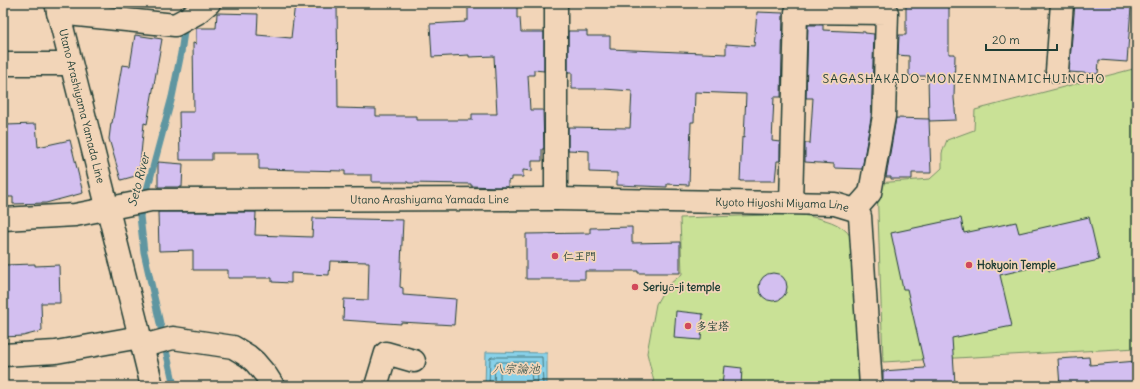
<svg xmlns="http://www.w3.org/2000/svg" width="1140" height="389" viewBox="0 0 1140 389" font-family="Delius,'Klee One',sans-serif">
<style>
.green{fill:#c9e196;stroke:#748f65}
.water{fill:#88d1e9;stroke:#5e96a1}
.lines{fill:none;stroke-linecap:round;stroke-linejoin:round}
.shore{stroke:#49787c;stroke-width:1}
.stream{stroke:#5e96a1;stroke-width:7}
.building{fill:#d3bff0;stroke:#1f3d34}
.minor-casing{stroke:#1f3d34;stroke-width:25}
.major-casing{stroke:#1f3d34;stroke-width:25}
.minor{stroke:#f2d5b8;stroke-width:22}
.major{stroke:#f2d5b8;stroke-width:22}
.poi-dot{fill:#d1495b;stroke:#f2d5b8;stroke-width:1.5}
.labels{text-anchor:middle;stroke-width:3.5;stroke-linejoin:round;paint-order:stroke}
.street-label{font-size:11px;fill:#1f3d34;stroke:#f2d5b8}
.poi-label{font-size:11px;font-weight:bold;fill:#1f3d34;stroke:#f2d5b8;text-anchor:start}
.neighbourhood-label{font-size:12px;letter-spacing:1px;fill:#1f3d34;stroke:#f2d5b8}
.water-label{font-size:12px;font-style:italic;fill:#2a4c46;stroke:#f2d5b8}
</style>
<rect width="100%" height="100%" fill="#f2d5b8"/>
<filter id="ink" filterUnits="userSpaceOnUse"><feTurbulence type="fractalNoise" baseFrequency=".025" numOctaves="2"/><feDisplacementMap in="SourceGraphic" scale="8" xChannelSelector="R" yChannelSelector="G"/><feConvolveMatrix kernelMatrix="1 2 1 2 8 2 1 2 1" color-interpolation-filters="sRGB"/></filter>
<g filter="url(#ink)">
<g class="green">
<path d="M1137 68V348L883 362 877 183 930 179 942 168V153L947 140 974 130 975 110Z"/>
<path d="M797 214C816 218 842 220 852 239 855 244 857 251 859 257L860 386H655L647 353 656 304 665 288 682 274 680 218Z"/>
</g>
<path class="water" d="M486 352 547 353V386H485Z"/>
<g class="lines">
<g class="shore">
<path d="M489 386 490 358 492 357H542L543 386"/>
<path d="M494 386 495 363 497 362H537L538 386"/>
<path d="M500 386V369L502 368H531L532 386"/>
</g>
<path class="stream" d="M174 386 144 252 140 216 172 97 181 53 185 25"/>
</g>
<g class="building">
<path d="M295 3H337L338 108 376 109V116H417V120H472V114H497L494 56 469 57V55L432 57 430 24 465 22V20H468V3H517V18H520L521 32H544V71L534 70V75H528L530 110H543L544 149H542V161H532V171L523 170V177H511V180L508 181V187H496L471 186V184L408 183V182H372V175H345V171L259 169V153H212V160H180L179 112H194L193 43 196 44V28H216L217 13 258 14 257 35 291 38Z"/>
<path d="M906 3H949V54H955L954 98 956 120 929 121 928 76H909V56L898 55 899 35H906Z"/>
<path d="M1075 3H1103V4L1131 7 1127 62 1099 60 1098 74 1069 72Z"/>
<path d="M757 12 783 13 781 97H774L772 141 780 142V161H777L775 181H740L742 137 744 138 746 94 695 92 694 122H691L689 185 667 184V187L617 185V173L589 172V151L568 150V127L630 128 632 91 604 89H572V72H568V31H587V36H610V49L726 54V44L754 46Z"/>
<path d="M808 25H823V30L865 32V33L874 34 871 118 862 169 834 168V164L805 162V143H810L813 98H806Z"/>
<path d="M135 35 162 39 147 124 144 123 139 175 121 180 109 139 111 123H112L122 65 130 66Z"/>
<path d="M896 118 929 119 931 173H912V179H891V177H886Z"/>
<path d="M36 124 38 147 70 140 83 193 46 203 13 204V197H3V141H6V125Z"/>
<path d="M158 162 183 164 182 187H158Z"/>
<path d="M158 212H256L255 235 312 237 313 218 403 220 400 287 403 288V295L456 299 454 325 401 322V324L343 320 344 299 368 300 369 262 330 261 329 275 291 273V283L272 282V278H228V270H193V250L159 251Z"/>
<path d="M1089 217 1099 260 1049 271 1047 264 1000 275 1012 326 952 338 955 384 936 386H883V371L925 368 907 289H903L891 233 961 218 964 233 1016 222 1019 233Z"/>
<path d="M632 227V243L680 242V273H638V271H585V279H526V234L590 233V228Z"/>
<path d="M35 264V266L59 265 60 303H41L42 331 23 336 3 337V265Z"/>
<circle cx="773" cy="287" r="14"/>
<path d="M676 311 703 314 701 340 674 338Z"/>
<path d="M1089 357 1090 365 1137 361V386H1060L1058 359Z"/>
<path d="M724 366 742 368 741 386H722Z"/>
</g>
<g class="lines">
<defs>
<g id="minor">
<path d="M58 13 175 25 197 13 209 3"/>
<path d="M3 64H70"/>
<path d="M1057 71 1062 3"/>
<path d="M791 203 796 12 887 13 884 116 870 193 855 210"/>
<path d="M140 337 152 386"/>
<path d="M143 346 173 338 233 347 248 356 255 362 266 375 273 386"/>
<path d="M376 386 386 353 414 361"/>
</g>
<g id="major">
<path d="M556 199V3"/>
<path id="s1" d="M3 219 75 215 151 200 556 199 835 204 855 210 860 216 871 386"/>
<path d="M3 355 56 352 140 337 56 3"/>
</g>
</defs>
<use href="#minor" class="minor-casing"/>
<use href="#major" class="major-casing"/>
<use href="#minor" class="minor"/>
<use href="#major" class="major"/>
</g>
</g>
<g class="poi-dot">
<circle cx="555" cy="256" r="4"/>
<circle cx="969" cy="265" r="4"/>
<circle cx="635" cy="287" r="4"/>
<circle cx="688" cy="326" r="4"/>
</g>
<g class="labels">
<g class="street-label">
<text transform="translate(82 106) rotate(76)" y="4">Utano Arashiyama Yamada Line</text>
<text dy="4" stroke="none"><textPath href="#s1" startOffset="428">Utano Arashiyama Yamada Line</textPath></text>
<text dy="4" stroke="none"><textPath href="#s1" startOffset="781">Kyoto Hiyoshi Miyama Line</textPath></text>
</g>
<g class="poi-label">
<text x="563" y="260">仁王門</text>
<text x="977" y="269">Hokyoin Temple</text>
<text x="643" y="291">Seriyō-ji temple</text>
<text x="696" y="330">多宝塔</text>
</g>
<g class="neighbourhood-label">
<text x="964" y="83">SAGASHAKADO-MONZENMINAMICHUINCHO</text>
</g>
<g class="water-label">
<text transform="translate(139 180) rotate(-75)" y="4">Seto River</text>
<text x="516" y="373">八宗論池</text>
</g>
</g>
<rect width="1140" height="389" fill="none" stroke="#f2d5b8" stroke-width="16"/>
<rect x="8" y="8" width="1124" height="373" fill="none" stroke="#1f3d34" stroke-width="1.5" filter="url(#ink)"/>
<path d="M986 44v6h71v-6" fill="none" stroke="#1f3d34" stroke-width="2"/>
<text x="992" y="44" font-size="12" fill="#1f3d34" stroke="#f2d5b8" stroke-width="3" paint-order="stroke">20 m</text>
</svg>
